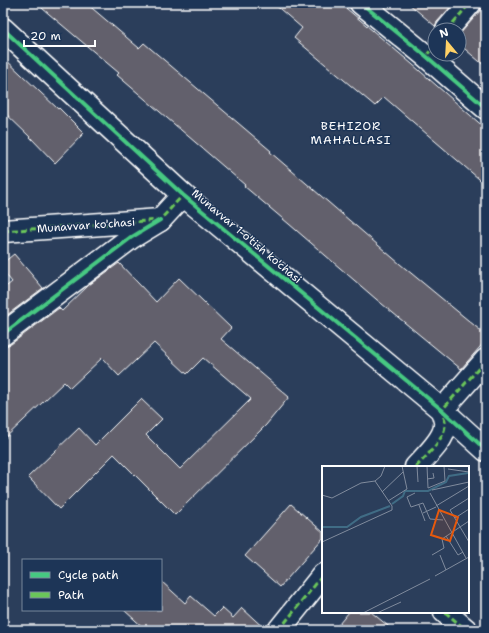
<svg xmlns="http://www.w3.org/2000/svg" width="489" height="633" viewBox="0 0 489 633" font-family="'Shantell Sans',sans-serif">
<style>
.building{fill:#62616c;stroke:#fff}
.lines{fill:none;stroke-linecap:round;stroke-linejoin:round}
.street-casing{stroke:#fff;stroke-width:25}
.street{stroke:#1d3557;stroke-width:22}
.quiet{stroke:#6ac65a;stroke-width:3;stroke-dasharray:6 3;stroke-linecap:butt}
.cycleway-casing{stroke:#1d3557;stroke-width:6}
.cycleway{stroke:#46c982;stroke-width:4}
.labels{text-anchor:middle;stroke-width:3;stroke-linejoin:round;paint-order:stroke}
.street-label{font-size:11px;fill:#fff;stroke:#1d3557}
.neighbourhood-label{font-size:12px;letter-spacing:1px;fill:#fff;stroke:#1d3557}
.inset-river{fill:none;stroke:#406c85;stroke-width:2}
.inset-road{fill:none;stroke:#808b9d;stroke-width:1}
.view{fill:#e8590c;fill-opacity:0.15;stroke:#e8590c;stroke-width:2}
.inset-edge{fill:none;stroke:#fff;stroke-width:2}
</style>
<rect width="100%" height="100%" fill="#2b3e5b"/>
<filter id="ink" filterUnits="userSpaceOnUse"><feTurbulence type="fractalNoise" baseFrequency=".025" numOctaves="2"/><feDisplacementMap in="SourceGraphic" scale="8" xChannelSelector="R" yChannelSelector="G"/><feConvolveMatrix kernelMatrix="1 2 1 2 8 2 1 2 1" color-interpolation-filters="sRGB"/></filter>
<g filter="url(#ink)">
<g class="building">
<path d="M36 3H86L139 48 144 43 271 151 270 152 400 264 486 335V340L461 369 376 299 289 224 244 186 245 185 117 75 119 73Z"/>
<path d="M273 3H340L412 64 486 129V185L384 97 375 106 294 38 302 28Z"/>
<path d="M408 3H454L437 22 435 26Z"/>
<path d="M482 3H486V67L459 44V35L480 11 482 6Z"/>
<path d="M3 57 58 109 59 108 84 133 55 163 30 137 3 111Z"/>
<path d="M14 254 43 288 3 318V289L12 282 3 271V263Z"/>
<path d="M119 263 156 302 179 278 231 328 221 339 289 397 266 425 175 515 114 454 59 509 28 477 79 428 95 445 141 399 162 419 146 435 180 469 251 399 203 358 187 374 154 343 119 376 102 358 70 388 64 382 3 440V346L11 344 59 308 62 311 89 285Z"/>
<path d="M291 504 323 532V538L280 587 245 556Z"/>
<path d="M161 581 185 603 191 596 214 616 222 608 233 618 242 608 266 630H146L124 610H161Z"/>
<path d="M349 612H371L393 630H334Z"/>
</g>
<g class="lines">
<defs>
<g id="street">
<path d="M361 3 426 56 486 108"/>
<path d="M3 29 183 195 442 410 486 450"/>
<path d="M447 30 470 3"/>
<path d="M3 231 160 220 183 195"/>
<path d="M3 334 132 237 160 220"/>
<path d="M416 467C425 457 444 440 445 426 446 421 443 415 442 410L486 360"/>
<path d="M445 612 466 630"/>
<path d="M279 630 323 575"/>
</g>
</defs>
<use href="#street" class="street-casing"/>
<use href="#street" class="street"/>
<g class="quiet">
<path d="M447 30 470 3"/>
<path d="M426 56 435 45"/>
<path d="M3 231 160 220 183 195"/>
<path d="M416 467C425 457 444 440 445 426 446 421 443 415 442 410L486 360"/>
<path d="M445 612 466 630"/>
<path d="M279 630 323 575"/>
</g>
<defs>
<g id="cycleway">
<path d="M361 3 426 56 486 108"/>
<path d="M3 29 183 195 442 410 486 450"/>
<path d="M3 334 132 237 160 220"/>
</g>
</defs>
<use href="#cycleway" class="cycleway-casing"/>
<use href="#cycleway" class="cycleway"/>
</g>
</g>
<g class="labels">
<g class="street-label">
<text transform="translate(86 225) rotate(-4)" y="4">Munavvar ko'chasi</text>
<text transform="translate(247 236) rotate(40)" y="4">Munavvar 1-o'tish ko'chasi</text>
</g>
<g class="neighbourhood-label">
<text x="351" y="130">BEHIZOR<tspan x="351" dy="14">MAHALLASI</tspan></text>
</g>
</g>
<g transform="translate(322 466)">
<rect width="147" height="147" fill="#2b3e5b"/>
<path class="inset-river" d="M70 38 81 30 83 25H106L124 16 127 10 146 7M0 61H25L39 51 68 40"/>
<path class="inset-road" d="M95 0 96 16M105 0 106 22 123 15 122 0M126 3 147 6M105 13 112 12 111 7M110 24 147 16M60 26 81 6M93 27 85 31 89 41 101 37 108 53 121 54M108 27 144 92M0 29 10 32 39 17 53 15 59 10 63 0M147 32 128 44 147 76M66 35 85 23 80 0M97 39 103 55M114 40 147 20M101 47 114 41M133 52 147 43M124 70 136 89 141 86M0 76 70 44V40L53 15M110 89 122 82 120 73 147 55M118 89 124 104M113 110 147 91M41 147 108 113M55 147 79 136"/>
<path class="view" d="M117 44 136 51 128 75 109 69Z"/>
<rect width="147" height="147" class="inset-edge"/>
</g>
<rect width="489" height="633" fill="none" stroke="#1d3557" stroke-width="16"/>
<rect x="8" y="8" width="473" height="617" fill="none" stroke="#fff" stroke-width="1.5" filter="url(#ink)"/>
<rect x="22" y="559" width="140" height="52" fill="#1d3557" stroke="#77869a"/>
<rect x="30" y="572" width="20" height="6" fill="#46c982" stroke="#77869a"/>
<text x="58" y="579" font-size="12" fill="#ffffff">Cycle path</text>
<rect x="30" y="592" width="20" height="6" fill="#6ac65a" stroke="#77869a"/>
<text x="58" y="599" font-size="12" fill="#ffffff">Path</text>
<g transform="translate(447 42) rotate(342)"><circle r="19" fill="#1d3557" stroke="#77869a"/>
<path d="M0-3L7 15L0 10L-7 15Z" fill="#ffd166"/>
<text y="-6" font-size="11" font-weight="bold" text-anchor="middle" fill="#ffffff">N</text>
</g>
<path d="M24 40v6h71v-6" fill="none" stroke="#ffffff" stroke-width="2"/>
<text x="30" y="40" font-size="12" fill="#ffffff" stroke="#1d3557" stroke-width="3" paint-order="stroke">20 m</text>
</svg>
